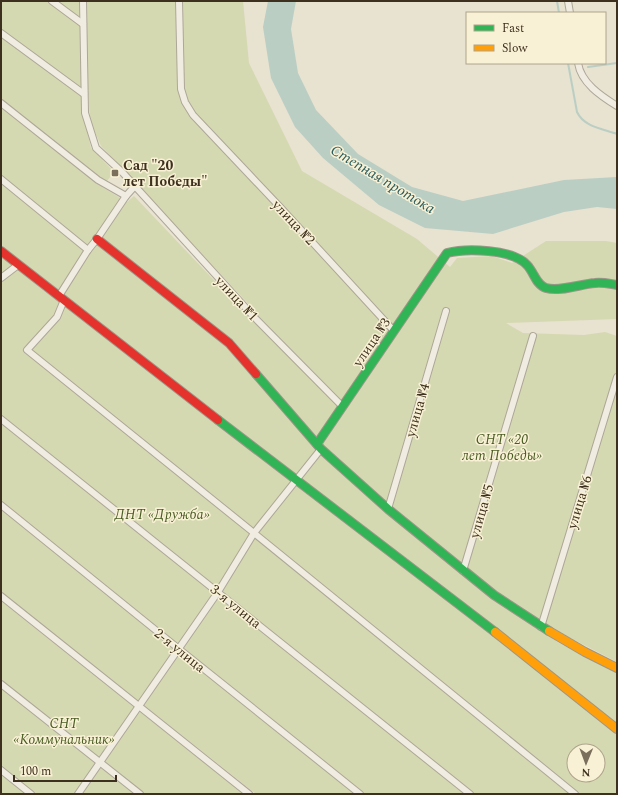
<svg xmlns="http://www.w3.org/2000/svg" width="618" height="795" viewBox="0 0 618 795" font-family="Spectral,serif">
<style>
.green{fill:#d5d9b1;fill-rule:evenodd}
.water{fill:#bacec4}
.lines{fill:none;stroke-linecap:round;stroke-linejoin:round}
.stream{stroke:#bacec4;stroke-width:2}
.street-casing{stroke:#ada798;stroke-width:8}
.fast-casing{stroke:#9d9688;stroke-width:10}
.slow-casing{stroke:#9d9688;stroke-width:10}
.jam-casing{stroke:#9d9688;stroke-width:10}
.street{stroke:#f0ece1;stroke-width:6}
.fast{stroke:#30b455;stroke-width:8}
.slow{stroke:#ff9f0a;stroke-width:8}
.jam{stroke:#e5322d;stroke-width:8}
.poi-dot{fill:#7a6e5c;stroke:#f9f1d5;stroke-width:1.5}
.labels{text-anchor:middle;stroke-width:3;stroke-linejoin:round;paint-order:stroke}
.poi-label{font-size:14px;font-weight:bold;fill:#3e301e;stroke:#f9f1d5;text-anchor:start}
.street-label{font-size:14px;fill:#3e301e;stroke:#f9f1d5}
.park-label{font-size:14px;font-style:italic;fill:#495c23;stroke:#f9f1d5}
.water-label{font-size:15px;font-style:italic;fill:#2c5e5f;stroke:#f9f1d5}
</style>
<rect width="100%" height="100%" fill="#e8e2d0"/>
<g class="green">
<path d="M1 1H80L82 109 91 148 114 172 102 187 127 202 134 196 249 317 254 310 101 146 90 121 87 77 86 1H243L249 63 302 171 417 239 450 267 457 258 492 256 512 263 546 241H606L617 243V319L506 323 523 333 584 335 605 332 617 336V662L526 615 482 581 329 454 295 420 324 457 490 597 559 643 617 673V794H256L1 592V255L44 291 49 285 1 247ZM574 751H598V775H574Z"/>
<path d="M1 601 243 794H1Z"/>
</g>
<path class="water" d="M268 1H296L291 29 298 73 316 110 358 154 412 187 463 201 564 180 617 177V209L597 207 564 212 493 234 425 228 379 205 323 158 295 127 271 78 263 27Z"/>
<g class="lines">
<g class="stream">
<path d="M557 1 559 13"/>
<path d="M568 63 577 112C584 127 603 129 617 134"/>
<path d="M588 67 617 63"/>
</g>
<defs>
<g id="street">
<path d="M52 1 83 24"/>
<path d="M83 1 85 113 96 148 123 173 255 318 343 407"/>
<path d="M179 1 181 89 185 102 193 115 280 207 394 331"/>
<path d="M568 1 570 13"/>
<path d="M1 33 84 94"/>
<path d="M578 63C581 83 601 96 617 106"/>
<path d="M1 103 98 180 126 196"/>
<path d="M1 179 88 250"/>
<path d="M1 278 18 265"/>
<path d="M59 296 88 250 97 239 126 196 135 186"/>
<path d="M64 300 57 317 27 350 254 533 575 794"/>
<path d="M1 419 470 794"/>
<path d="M1 505 179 649 360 794"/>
<path d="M388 509 446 311"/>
<path d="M463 571 533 336"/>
<path d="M1 596 249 794"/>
<path d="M541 627 617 377"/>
<path d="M1 684 140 794"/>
<path d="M1 770 31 794"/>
<path d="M78 794 218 592 254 533 321 449"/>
</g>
<g id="fast">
<path d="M256 374 321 449 388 509 494 595 549 631"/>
<path d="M218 420 495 632"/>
<path d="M317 444 447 253C466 248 513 249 527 265 534 272 536 285 546 288 560 292 581 284 595 283 603 282 610 284 617 285"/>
</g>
<g id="slow">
<path d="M549 631 585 652 617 668"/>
<path d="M495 632 617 729"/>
</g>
<g id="jam">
<path d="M97 239 229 343 256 374"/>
<path d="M1 251 218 420"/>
</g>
</defs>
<use href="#street" class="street-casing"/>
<use href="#fast" class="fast-casing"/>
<use href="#slow" class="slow-casing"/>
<use href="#jam" class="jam-casing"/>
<use href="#street" class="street"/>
<use href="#fast" class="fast"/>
<use href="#slow" class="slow"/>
<use href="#jam" class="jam"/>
</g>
<rect class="poi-dot" x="111" y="169" width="8" height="8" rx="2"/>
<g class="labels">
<g class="poi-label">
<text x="123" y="170">Сад "20<tspan x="123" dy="16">лет Победы"</tspan></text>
</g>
<g class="street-label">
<text transform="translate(294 222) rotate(47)" y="5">улица №2</text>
<text transform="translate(237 298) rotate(47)" y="5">улица №1</text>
<text transform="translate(371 342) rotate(-56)" y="5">улица №3</text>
<text transform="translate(417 410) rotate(-74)" y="5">улица №4</text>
<text transform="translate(579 502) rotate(-73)" y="5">улица №6</text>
<text transform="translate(481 511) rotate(-74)" y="5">улица №5</text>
<text transform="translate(236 606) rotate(39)" y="5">3-я улица</text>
<text transform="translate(180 650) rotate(39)" y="5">2-я улица</text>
</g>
<g class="park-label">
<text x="502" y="444">СНТ «20<tspan x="502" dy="16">лет Победы»</tspan></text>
<text x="162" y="519">ДНТ «Дружба»</text>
<text x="64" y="728">СНТ<tspan x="64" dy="16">«Коммунальник»</tspan></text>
</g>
<g class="water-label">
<text transform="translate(383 179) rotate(31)" y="5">Степная протока</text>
</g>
</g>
<rect width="618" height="795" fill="none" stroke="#3e301e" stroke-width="4"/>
<rect x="466" y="12" width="140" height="52" fill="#f9f1d5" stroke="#aea48c"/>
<rect x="474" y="25" width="20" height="6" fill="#30b455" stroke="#aea48c"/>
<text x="502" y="32" font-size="12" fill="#3e301e">Fast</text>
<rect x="474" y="45" width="20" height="6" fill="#ff9f0a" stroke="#aea48c"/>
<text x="502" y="52" font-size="12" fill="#3e301e">Slow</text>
<g transform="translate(586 763) rotate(181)"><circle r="19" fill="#f9f1d5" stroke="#aea48c"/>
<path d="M0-3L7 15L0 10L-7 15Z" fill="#7a6e5c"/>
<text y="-6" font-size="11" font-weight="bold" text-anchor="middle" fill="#3e301e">N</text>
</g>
<path d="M14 775v6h102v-6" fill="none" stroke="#3e301e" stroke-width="2"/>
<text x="20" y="775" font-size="12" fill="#3e301e" stroke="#f9f1d5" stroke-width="3" paint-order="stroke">100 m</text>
</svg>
